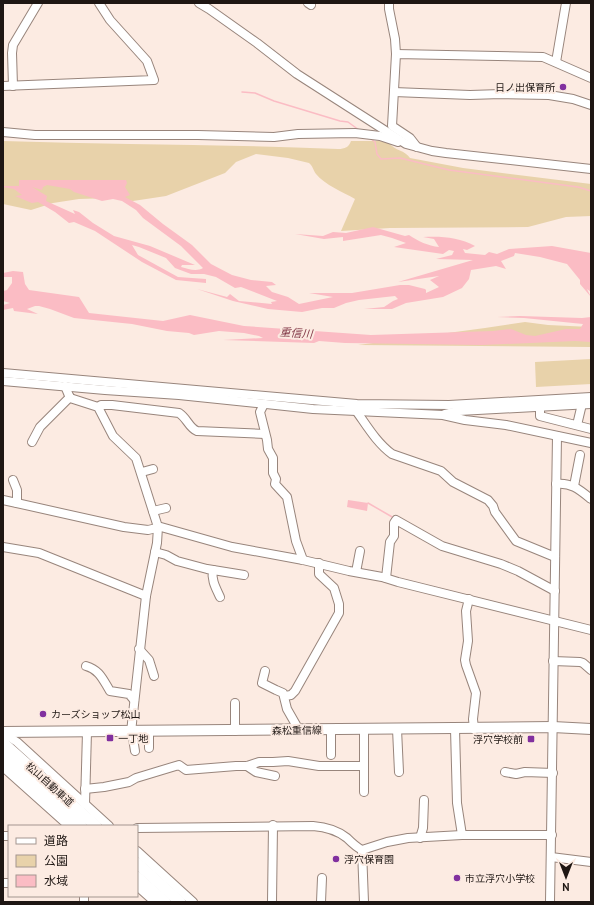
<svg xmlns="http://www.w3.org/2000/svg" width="594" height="905" viewBox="0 0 594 905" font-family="'PT Sans','Noto Sans JP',sans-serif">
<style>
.green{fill:#e8d2aa}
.water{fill:#fbbcc4;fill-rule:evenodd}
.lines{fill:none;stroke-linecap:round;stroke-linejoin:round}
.stream{stroke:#fbbcc4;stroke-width:1.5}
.minor-casing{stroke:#98857c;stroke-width:10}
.major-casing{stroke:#98857c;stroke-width:12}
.highway-casing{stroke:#98857c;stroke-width:13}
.minor{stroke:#fff;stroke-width:8}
.major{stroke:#fff;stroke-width:10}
.highway{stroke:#fff;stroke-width:11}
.poi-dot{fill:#81309f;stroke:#fcebe2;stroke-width:1.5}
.labels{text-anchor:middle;stroke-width:4;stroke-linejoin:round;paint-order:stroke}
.poi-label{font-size:10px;fill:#1e1613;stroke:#fcebe2;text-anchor:start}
.street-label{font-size:10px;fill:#1e1613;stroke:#fcebe2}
.water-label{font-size:11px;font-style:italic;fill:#823847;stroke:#fcebe2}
</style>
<rect width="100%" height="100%" fill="#fcebe2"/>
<g class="green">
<path d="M3 141C115 145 226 144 338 149 345 149 349 147 351 141H379L389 143C395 151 405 150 410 158L463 168 591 184V216L566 217 528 227 390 228 341 231 355 199C343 192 325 185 316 174 313 170 313 166 309 163L288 158 256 154 236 162 225 173 166 196 133 201 111 198 79 199 53 203 31 210 3 204Z"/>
<path d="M525 322 548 325 591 327V347L358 345 485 328Z"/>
<path d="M591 359V384L536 387 535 362Z"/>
</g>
<g class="water">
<path d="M19 180H126L127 183 125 187 130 195 125 197 140 205 163 224 192 245 211 264 232 275 251 280 272 282 276 285 266 286 272 292 288 297 299 304 333 297 309 293H352L400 285H409L425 289 426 290V293L439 287 430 280 439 276 398 282 473 260 436 259 452 255 454 251 449 250 443 254 394 247 406 243 392 238 381 235 343 241V237L324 239 295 234 323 236 333 232 346 233 373 227 405 236 409 235C418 241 428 246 439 247L434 239 423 237C441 236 459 237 475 246L467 250 463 249 465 253 485 255 489 252 497 254 509 249 552 246 591 253V292L587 289 591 297 580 284V280L567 264 540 257 515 253 514 256 501 261 506 269 496 266 471 270 469 279 462 288 443 297 406 303 392 309H364L384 307 393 301 398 299 395 296 359 300 346 303 334 308H322L302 312 268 309 233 301 197 289 227 297 230 294 239 301 272 304 271 302 277 301 241 287 235 288 216 277 204 274H191L175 268 166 258 139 247 132 245 138 255 178 277 206 279V283L176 280 142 262 95 231 74 222 69 223 55 212 38 202 32 203 15 196 22 195 14 189 3 187V186H19ZM47 185 70 189 74 192 102 201 113 199 122 201 136 210 143 218 181 246 203 268C196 272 189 269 181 267L182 265H195L150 246 114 236 93 223 79 212 73 210 75 214 46 201 47 196 32 187 42 190 43 187Z"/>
<path d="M13 271 23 272 25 284 29 290 79 297 89 313 163 321 190 315 244 326 371 335 493 331 511 329 526 335 535 336 566 329H580L583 324 524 318 497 317 520 316 582 318 591 317V342L575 341 482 345 345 343 319 341 314 343 223 340 263 338 259 336 244 333 219 331 194 335 189 333 167 331 132 324 74 318 50 309 39 306H35L27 309 38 314 14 311 13 308 3 310V305L10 303 3 301V291L7 290 12 283V277H3V273Z"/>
<path d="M348 500 368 503 367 511 347 507Z"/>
</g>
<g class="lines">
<g class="stream">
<path d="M242 92 255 93 274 101 340 121 348 122 359 130"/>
<path d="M370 138 375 142 377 154 381 159 400 158 449 170 578 187 591 191"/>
<path d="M368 503 394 518"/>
</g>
<defs>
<g id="minor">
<path d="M199 3 209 9 257 43 297 74 389 133 406 144 432 151 446 153 591 169"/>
<path d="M308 3 311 5"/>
<path d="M389 3V9L395 39 396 54"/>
<path d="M556 62 566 3"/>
<path d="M3 86 154 80 147 61 110 20 99 3"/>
<path d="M13 86 12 53 13 45 38 3"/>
<path d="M394 92 470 95 501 94 549 95 573 99 591 105"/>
<path d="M3 132 35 135H198L274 137 298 134 355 133 380 136 398 142"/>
<path d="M417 147 410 138 392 126 396 54 543 57 591 78"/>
<path d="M3 373 357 404 449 405 591 397"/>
<path d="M3 381 105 390 179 395 313 409 443 415 465 420 506 425 591 443"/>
<path d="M65 386 70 398 98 407 113 436 136 458 158 527 157 543 146 596 131 732"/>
<path d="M264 404 260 412 267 440 268 449 273 458V473L276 479 275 484 287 497 296 541 303 560"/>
<path d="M98 407 101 405H112L179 413C187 418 189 428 197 431L265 434"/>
<path d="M540 407V416L591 429"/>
<path d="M357 412C367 426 377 443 392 454L441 471 453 482 488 500 493 506 495 512 516 541 555 557"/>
<path d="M445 414 459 411 591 404"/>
<path d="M577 425 582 404"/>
<path d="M32 442 40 427 70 397"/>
<path d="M142 472 153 469"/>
<path d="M13 480 17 490V503"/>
<path d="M556 484C571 482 580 490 591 499"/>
<path d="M574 486 580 455"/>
<path d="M3 500 124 527 148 530 161 527 232 547 303 560 349 571 382 577 398 582 591 630"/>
<path d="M153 511 166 508"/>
<path d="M3 547 39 553 146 596"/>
<path d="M155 552 166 555 177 561 207 569 244 575"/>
<path d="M213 570C211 580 216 588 220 597"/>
<path d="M356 572 360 551"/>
<path d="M386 578 390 542 394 536V523L396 520 442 546 501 564 518 571 555 591"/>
<path d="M469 599 466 611 468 641 465 660 466 665 476 693 473 719 474 729"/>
<path d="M139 649 149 660 154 676"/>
<path d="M553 661 580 662 583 663 591 670"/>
<path d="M86 666C100 670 103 680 110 691L129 694 134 700"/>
<path d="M265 671 262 683 276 690 283 693 287 709 299 730"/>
<path d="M285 696 291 695 295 691 339 613V604L334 588 319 574V563"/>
<path d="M397 729 399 772"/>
<path d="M455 729 457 803 462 835"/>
<path d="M331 730V755"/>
<path d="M235 731V703"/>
<path d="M132 732 135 751"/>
<path d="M149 732V748"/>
<path d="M3 733 17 742 109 826"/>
<path d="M247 766 256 772 275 776"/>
<path d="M3 767 69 826"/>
<path d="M505 772 516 774 525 772 553 773"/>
<path d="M85 789 104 787 129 782 136 778 179 765 186 770 236 766H247L259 762H273L288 761 319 766H364"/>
<path d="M364 792V729"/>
<path d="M85 804 87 732"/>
<path d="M137 828 313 826C326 827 337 830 347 838 352 843 356 847 362 850L387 842 408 838 462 835H552"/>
<path d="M3 836H9"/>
<path d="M420 838 423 828 424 800"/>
<path d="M362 850 364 902"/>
<path d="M137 851 193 902"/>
<path d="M551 857 591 862"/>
<path d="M3 883H9"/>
<path d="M137 886 155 902"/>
<path d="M84 896V902"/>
<path d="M272 902 273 825"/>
<path d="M321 902 322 878"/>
<path d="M550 902 557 436"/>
</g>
<path id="major" d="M3 732 553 727 591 729"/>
<g id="highway">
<path d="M3 743 96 826"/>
<path d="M3 756 81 826"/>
<path d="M137 863 180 902"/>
<path d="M137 877 165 902"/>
</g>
</defs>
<use href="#minor" class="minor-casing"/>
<use href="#major" class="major-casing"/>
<use href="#highway" class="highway-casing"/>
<use href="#minor" class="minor"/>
<use href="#major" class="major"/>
<use href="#highway" class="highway"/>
</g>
<g class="poi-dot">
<circle cx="563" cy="87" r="4"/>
<circle cx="43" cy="714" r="4"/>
<rect x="106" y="734" width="8" height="8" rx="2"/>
<rect x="527" y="735" width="8" height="8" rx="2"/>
<circle cx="336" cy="859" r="4"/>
<circle cx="457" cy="878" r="4"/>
</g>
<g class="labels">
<g class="poi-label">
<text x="555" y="91" text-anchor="end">日ノ出保育所</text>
<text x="51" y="718">カーズショップ松山</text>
<text x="118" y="742">一丁地</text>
<text x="523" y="743" text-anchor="end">浮穴学校前</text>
<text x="344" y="863">浮穴保育園</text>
<text x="465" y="882">市立浮穴小学校</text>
</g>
<g class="street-label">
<text transform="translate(297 730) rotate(-1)" y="4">森松重信線</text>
<text transform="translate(50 784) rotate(42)" y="4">松山自動車道</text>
</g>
<g class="water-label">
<text transform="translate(296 333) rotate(4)" y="4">重信川</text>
</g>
</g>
<rect width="594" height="905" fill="none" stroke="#1e1613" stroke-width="8"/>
<rect x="8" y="825" width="130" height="72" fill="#fcebe2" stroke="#a3968f"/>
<rect x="16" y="838" width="20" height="6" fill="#ffffff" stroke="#a3968f"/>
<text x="44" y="845" font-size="12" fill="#1e1613">道路</text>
<rect x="16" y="855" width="20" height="12" fill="#e8d2aa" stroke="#a3968f"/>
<text x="44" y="865" font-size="12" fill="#1e1613">公園</text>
<rect x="16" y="875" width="20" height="12" fill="#fbbcc4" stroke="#a3968f"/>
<text x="44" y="885" font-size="12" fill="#1e1613">水域</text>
<g transform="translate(566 877) rotate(180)" stroke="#fcebe2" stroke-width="3" paint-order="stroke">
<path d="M0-3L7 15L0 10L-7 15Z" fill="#1e1613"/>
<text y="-6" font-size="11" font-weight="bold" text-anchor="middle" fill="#1e1613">N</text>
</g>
</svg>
